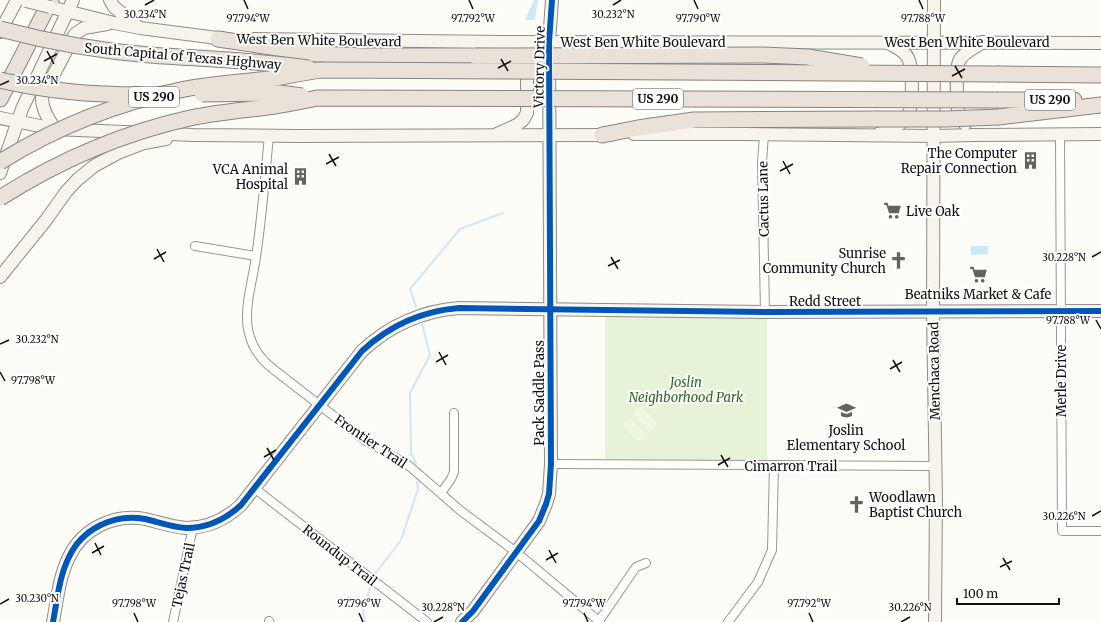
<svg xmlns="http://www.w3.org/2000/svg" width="1101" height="622" viewBox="0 0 1101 622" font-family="Merriweather,serif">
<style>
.green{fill:#e7f3d7}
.pitch{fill:#f0f6e1}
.water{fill:#cde8f7}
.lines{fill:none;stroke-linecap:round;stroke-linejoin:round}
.stream{stroke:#cde8f7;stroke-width:2}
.street-casing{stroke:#979795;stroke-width:10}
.secondary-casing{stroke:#8e8d8b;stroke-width:14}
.highway-casing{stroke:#858482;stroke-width:17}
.street{stroke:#fffffe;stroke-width:8}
.secondary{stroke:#f6f4eb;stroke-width:12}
.highway{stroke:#eae1d8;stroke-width:15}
.secondary-bridge-casing{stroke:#8e8d8b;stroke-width:14;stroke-linecap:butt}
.highway-bridge-casing{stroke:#858482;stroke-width:17;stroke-linecap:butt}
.secondary-bridge{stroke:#f6f4eb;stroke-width:12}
.highway-bridge{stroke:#eae1d8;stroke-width:15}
.cycleway-casing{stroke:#fff;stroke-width:8}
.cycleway{stroke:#0057b8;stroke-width:6}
.ticks{fill:none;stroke:#111;stroke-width:1.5}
.labels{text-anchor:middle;stroke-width:4;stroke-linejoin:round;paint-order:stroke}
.shield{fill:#fff;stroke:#585858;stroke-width:1}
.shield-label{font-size:12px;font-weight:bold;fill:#111}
.street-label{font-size:13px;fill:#111;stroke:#fff}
.poi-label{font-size:13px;fill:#111;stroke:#fff;text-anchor:end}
.park-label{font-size:13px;font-style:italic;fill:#2f6b1f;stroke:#fff}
.ticks-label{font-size:10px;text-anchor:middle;fill:#111;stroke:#fff;stroke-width:4;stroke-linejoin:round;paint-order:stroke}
</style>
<rect width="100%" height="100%" fill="#fdfcf7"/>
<path class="green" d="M605 317H767V462L605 461Z"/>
<g class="pitch">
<path d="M641 406 658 424 650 432 633 414Z"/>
<path d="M630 418 647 435 639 443 622 425Z"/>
</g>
<g class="water">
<path d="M534 0H538L535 20H525Z"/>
<path d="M971 246H988V254L971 255Z"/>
</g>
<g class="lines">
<g class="stream">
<path d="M416 307 410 289 460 229 503 213"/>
<path d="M416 464 411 453 410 393 430 355 422 324"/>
<path d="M375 574 401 540 418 489 417 482"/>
<path d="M365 622 363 611 370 588"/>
</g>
<defs>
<g id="street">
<path d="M764 134 762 163 765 312"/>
<path d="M1060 135 1062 531H1101"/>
<path d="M269 136C265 176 262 217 256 257 253 279 244 307 248 329 251 346 260 359 273 369L366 441 407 464 461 511 516 552 600 622"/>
<path d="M195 246 256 256"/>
<path d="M551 464 936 466"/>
<path d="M254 488 427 622"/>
<path d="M441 493 451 479 454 472V413"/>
<path d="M269 621V622"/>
<path d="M599 621 636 567 646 563"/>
<path d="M173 622 193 527"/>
<path d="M728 622 758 582 772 550 774 465"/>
</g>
<g id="secondary">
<path d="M110 0 114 7 137 26"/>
<path d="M934 0 933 312 936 501 935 622"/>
<path d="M50 7 114 23 140 28 225 39"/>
<path d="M0 32 17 0"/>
<path d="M254 39 502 42 1101 43"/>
<path d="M0 118 55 129 193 135 297 136 610 135"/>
<path d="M965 124 959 116 958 110C957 99 955 67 960 59 965 52 976 47 983 42"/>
<path d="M55 129C48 118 42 110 42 97L75 34 84 28 107 24"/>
<path d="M497 134 517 125 523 120 527 113V70L524 58 517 50"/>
<path d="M634 134H743L934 136 974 135 1101 134"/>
<path d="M878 134C886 130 900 126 906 119 914 110 913 68 908 58 904 50 895 47 888 43"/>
<path d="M0 173 22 109 73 0"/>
<path d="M0 277 46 220 66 192 77 180 94 166 118 153 144 143 166 139"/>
<path d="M53 622C57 601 59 577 69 557 82 529 114 513 145 519 158 522 172 527 186 528 208 528 226 519 241 505L362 351C390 325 421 311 459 308L765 312 1101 311"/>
<path d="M462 622 473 611 539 521 546 504 549 494 551 464 549 42 552 0"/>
</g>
<g id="highway">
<path d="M218 39 317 54 363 56H475"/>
<path d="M1000 74 1101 75"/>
<path d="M0 99 51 0"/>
<path d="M999 100H1074"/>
<path d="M999 117 1101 105"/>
<path d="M602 135 638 128 694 120 875 119"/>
</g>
</defs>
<use href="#street" class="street-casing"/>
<use href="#secondary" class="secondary-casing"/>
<use href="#highway" class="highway-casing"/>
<use href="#street" class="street"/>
<use href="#secondary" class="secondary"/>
<use href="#highway" class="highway"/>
<defs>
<path id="secondary-bridge" d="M26 1 50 7"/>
<g id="highway-bridge">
<path d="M0 29C49 42 99 51 150 55 203 59 255 60 308 68"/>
<path d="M475 56 763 55 808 57 862 66"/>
<path d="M0 80C46 91 95 95 142 95"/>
<path d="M202 94 280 93 302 96"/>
<path d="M875 119H946L999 117"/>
<path d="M0 162C56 127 120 102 185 89 213 84 241 82 269 79 286 76 303 73 320 70L1000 74"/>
<path d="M0 198C58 161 123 133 190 118 218 112 247 110 275 106 289 104 303 101 317 98L999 100"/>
</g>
</defs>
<use href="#secondary-bridge" class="secondary-bridge-casing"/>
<use href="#highway-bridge" class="highway-bridge-casing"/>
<use href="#secondary-bridge" class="secondary-bridge"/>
<use href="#highway-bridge" class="highway-bridge"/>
<defs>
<g id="cycleway">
<path d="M53 622C57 601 59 577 69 557 82 529 114 513 145 519 158 522 172 527 186 528 208 528 226 519 241 505L362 351C390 325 421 311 459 308L765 312 1101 311"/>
<path d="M462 622 473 611 539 521 546 504 549 494 551 464 549 42 552 0"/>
</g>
</defs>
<use href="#cycleway" class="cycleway-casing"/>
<use href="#cycleway" class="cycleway"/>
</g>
<path class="ticks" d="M244 0 248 9M469 0 473 9M694 0 698 9M919 0 923 9M145 5 154 0M613 5 621 0M47 51 54 64M501 59 508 71M44 61 57 54M955 66 962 78M498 68 511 61M952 76 965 69M0 85 9 81M329 154 336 166M783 161 790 174M326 164 339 157M780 171 793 164M157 249 164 262M611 257 618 269M1092 257 1101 252M154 259 166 252M608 266 620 260M1096 320 1101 329M0 344 9 340M439 352 446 365M893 360 900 372M436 362 448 355M890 369 902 362M0 372 5 381M267 448 274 460M721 455 728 467M264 457 276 450M718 465 730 458M1092 516 1101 511M95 543 101 555M549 550 556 563M92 553 104 546M1003 558 1010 570M546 560 558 553M1000 567 1012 561M0 604 9 599M134 613 138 622M359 613 363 622M584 613 588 622M809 613 813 622M434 622 443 617M901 622 910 617"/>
<defs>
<symbol id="building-bare" viewBox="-9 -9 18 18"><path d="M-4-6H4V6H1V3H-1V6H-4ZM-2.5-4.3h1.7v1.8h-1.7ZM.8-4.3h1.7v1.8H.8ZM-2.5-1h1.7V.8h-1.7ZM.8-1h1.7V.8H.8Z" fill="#646362" stroke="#fff" stroke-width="2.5" paint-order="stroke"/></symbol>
<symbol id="supermarket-bare" viewBox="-9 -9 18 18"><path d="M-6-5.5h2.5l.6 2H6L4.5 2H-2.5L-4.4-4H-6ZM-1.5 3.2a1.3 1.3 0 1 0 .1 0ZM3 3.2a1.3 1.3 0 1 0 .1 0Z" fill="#646362" stroke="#fff" stroke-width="2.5" paint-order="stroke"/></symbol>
<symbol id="church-bare" viewBox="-9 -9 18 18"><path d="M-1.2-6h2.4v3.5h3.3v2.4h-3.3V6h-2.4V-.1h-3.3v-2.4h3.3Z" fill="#646362" stroke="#fff" stroke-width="2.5" paint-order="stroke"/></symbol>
<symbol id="school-bare" viewBox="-9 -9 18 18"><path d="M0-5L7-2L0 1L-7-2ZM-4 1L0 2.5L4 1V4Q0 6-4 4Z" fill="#646362" stroke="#fff" stroke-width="2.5" paint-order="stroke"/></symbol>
</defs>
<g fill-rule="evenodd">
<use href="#building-bare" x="1018" y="148" width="25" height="25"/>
<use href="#building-bare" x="288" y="164" width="25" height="25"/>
<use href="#supermarket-bare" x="880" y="198" width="25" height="25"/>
<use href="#church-bare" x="886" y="248" width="25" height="25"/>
<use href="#supermarket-bare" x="966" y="262" width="25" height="25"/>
<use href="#school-bare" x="834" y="398" width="25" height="25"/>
<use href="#church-bare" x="844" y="492" width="25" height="25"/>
</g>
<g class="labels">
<g class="shield">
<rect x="129" y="87" width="50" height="20" rx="3"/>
<rect x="633" y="89" width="50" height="20" rx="3"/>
<rect x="1025" y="90" width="50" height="20" rx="3"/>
</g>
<g class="shield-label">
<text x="154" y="101">US 290</text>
<text x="658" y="103">US 290</text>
<text x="1050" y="104">US 290</text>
</g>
<g class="street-label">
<text transform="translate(319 40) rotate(1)" y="5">West Ben White Boulevard</text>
<text x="643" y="47">West Ben White Boulevard</text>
<text x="967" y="47">West Ben White Boulevard</text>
<text transform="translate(183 56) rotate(5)" y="5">South Capital of Texas Highway</text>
<text transform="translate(539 67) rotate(-89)" y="5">Victory Drive</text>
<text transform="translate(763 199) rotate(-91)" y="5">Cactus Lane</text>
<text x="825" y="306">Redd Street</text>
<text transform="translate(934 371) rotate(-91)" y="5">Menchaca Road</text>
<text transform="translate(1061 381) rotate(-90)" y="5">Merle Drive</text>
<text transform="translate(539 393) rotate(-90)" y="5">Pack Saddle Pass</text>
<text transform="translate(371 441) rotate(34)" y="5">Frontier Trail</text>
<text x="791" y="471">Cimarron Trail</text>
<text transform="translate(340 555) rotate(38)" y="5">Roundup Trail</text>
<text transform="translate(183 575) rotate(-78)" y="5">Tejas Trail</text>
</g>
<g class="poi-label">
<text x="1017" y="158">The Computer<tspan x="1017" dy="15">Repair Connection</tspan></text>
<text x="288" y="174">VCA Animal<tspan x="288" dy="15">Hospital</tspan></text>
<text x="906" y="216" text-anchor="start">Live Oak</text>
<text x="886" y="258">Sunrise<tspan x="886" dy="15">Community Church</tspan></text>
<text x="978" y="299" text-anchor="middle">Beatniks Market &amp; Cafe</text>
<text x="846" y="435" text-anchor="middle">Joslin<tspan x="846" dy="15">Elementary School</tspan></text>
<text x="869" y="502" text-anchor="start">Woodlawn<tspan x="869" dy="15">Baptist Church</tspan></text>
</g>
<g class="park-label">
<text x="686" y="387">Joslin<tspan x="686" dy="15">Neighborhood Park</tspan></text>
</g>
</g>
<g class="ticks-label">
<text x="145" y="18">30.234°N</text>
<text x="613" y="18">30.232°N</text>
<text x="248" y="22">97.794°W</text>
<text x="473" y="22">97.792°W</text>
<text x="698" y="22">97.790°W</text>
<text x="923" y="22">97.788°W</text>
<text x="37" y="84">30.234°N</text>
<text x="1064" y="261">30.228°N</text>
<text x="1068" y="324">97.788°W</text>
<text x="37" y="343">30.232°N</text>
<text x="33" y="384">97.798°W</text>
<text x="1064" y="520">30.226°N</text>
<text x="37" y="602">30.230°N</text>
<text x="134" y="607">97.798°W</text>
<text x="359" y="607">97.796°W</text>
<text x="584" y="607">97.794°W</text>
<text x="809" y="607">97.792°W</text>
<text x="443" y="611">30.228°N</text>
<text x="910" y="611">30.226°N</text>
</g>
<path d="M957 598v6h102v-6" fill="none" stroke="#111111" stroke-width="2"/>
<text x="963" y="598" font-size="12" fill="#111111" stroke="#ffffff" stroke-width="3" paint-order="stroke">100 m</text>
</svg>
